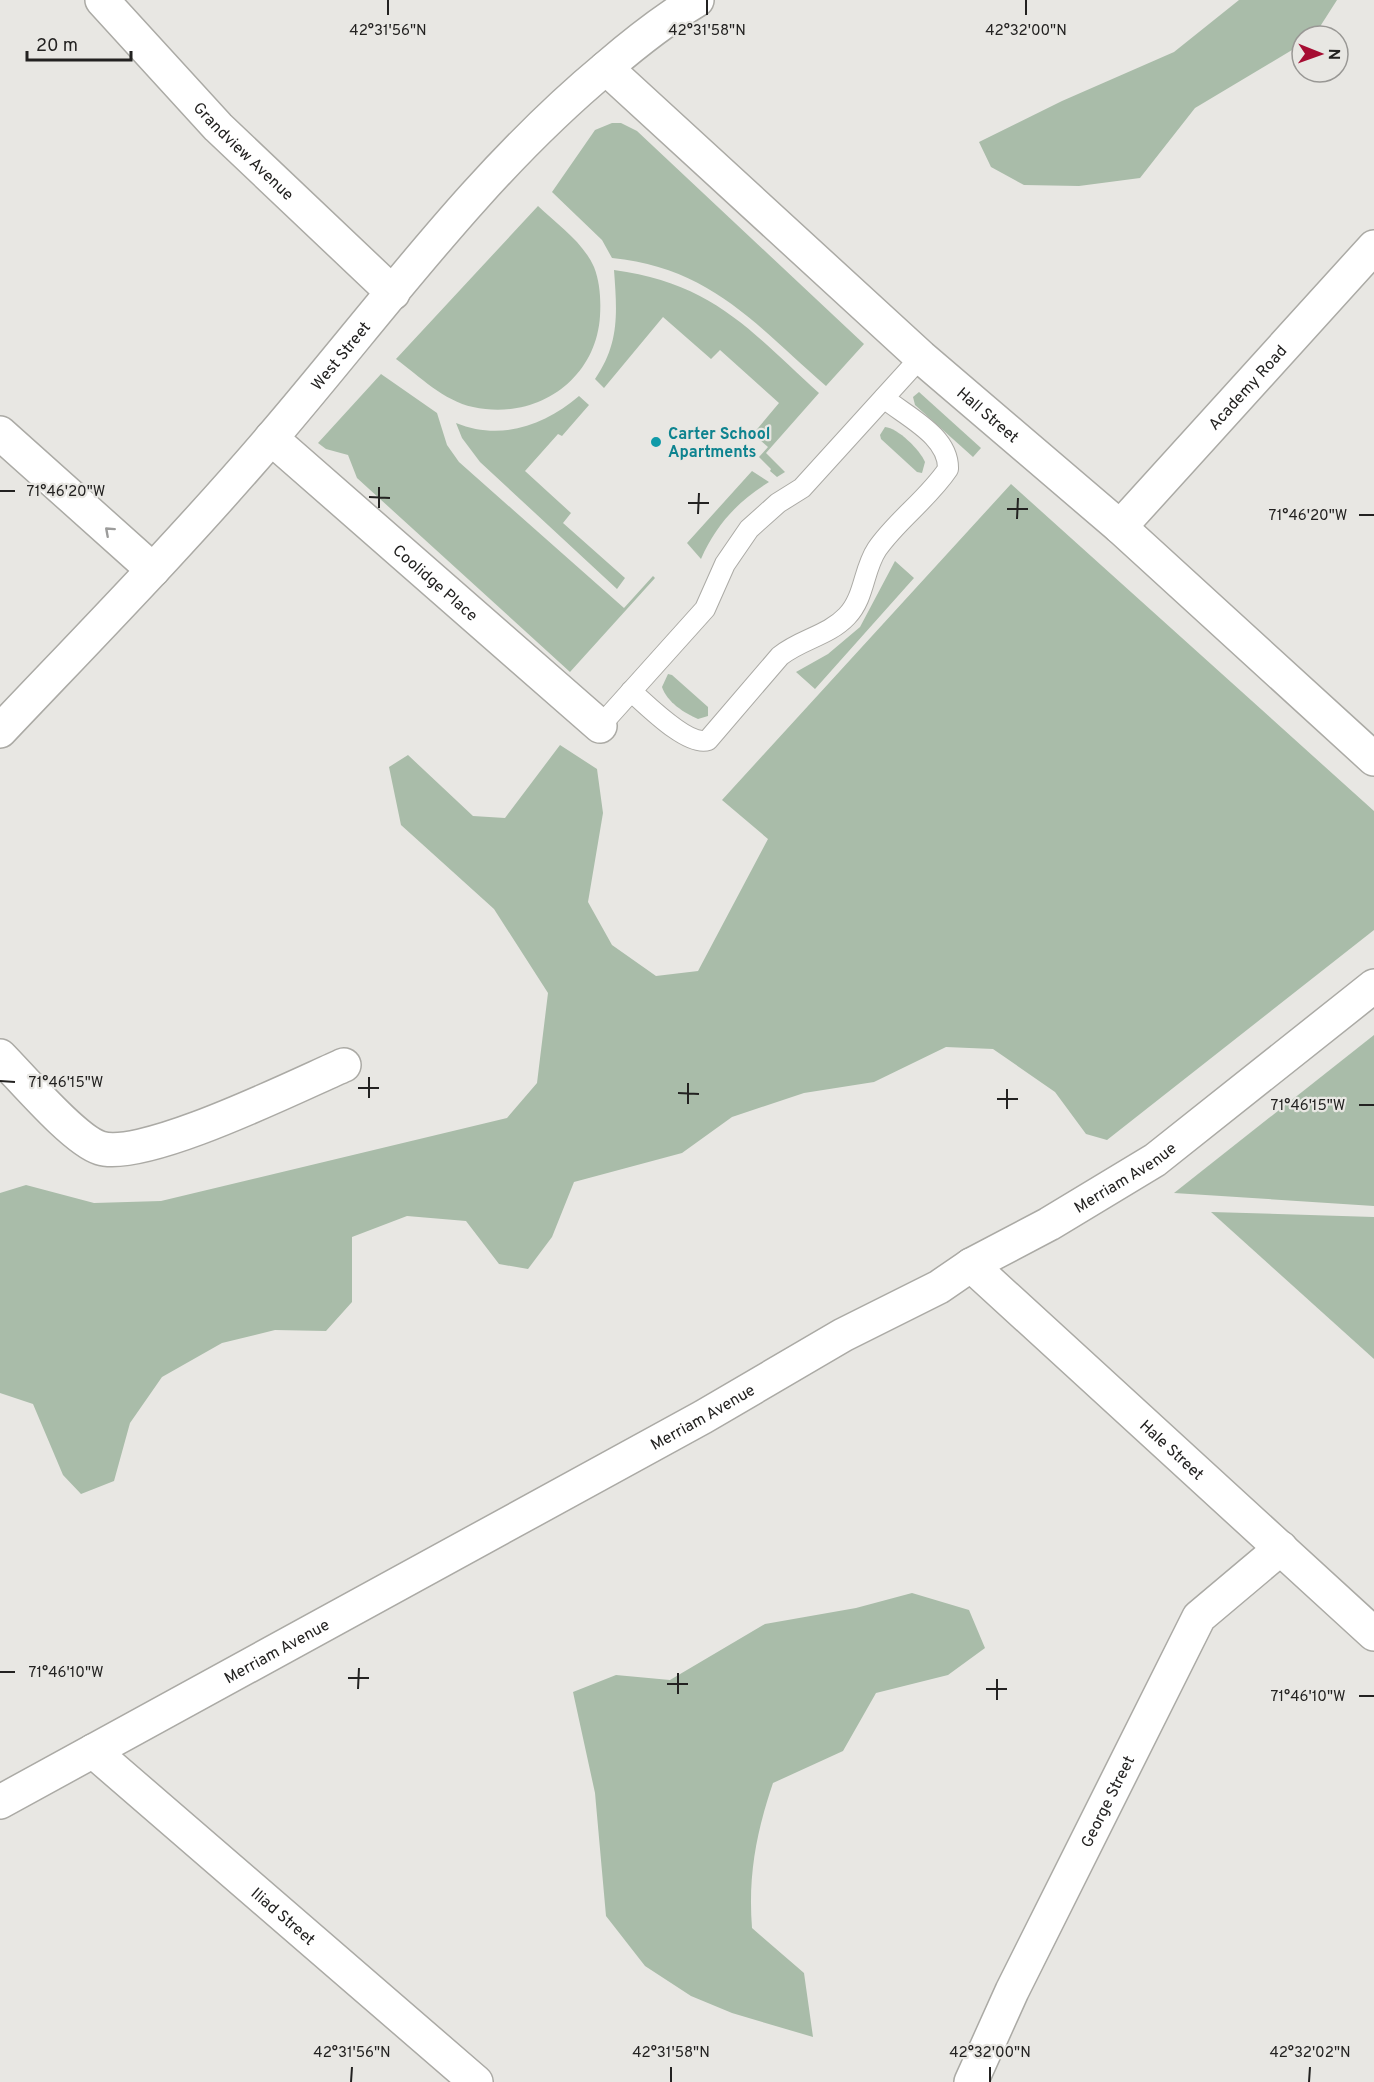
<svg xmlns="http://www.w3.org/2000/svg" width="1374" height="2082" viewBox="0 0 1374 2082" font-family="Overpass,sans-serif">
<style>
.green{fill:#a9bca9}
.lines{fill:none;stroke-linecap:round;stroke-linejoin:round}
.service-casing{stroke:#abaaa5;stroke-width:22}
.minor-casing{stroke:#abaaa5;stroke-width:36}
.tertiary-casing{stroke:#abaaa5;stroke-width:36}
.secondary-casing{stroke:#abaaa5;stroke-width:36}
.service{stroke:#fff;stroke-width:20}
.minor{stroke:#fff;stroke-width:33}
.tertiary{stroke:#fff;stroke-width:33}
.secondary{stroke:#fff;stroke-width:33}
.oneway{stroke:#9c9c9b}
.ticks{fill:none;stroke:#232221;stroke-width:2}
.culture-dot{fill:#0f9aa8;stroke:#e8e7e3;stroke-width:2}
.labels{text-anchor:middle;stroke-width:4.5;stroke-linejoin:round;paint-order:stroke}
.street-label{font-size:16px;fill:#232221;stroke:#e8e7e3}
.culture-label{font-size:16px;font-weight:bold;fill:#0d838f;stroke:#e8e7e3;text-anchor:start}
.ticks-label{font-size:15px;text-anchor:middle;fill:#232221;stroke:#e8e7e3;stroke-width:4.5;stroke-linejoin:round;paint-order:stroke}
</style>
<rect width="100%" height="100%" fill="#e8e7e3"/>
<g class="green">
<path d="M1239 0H1337L1314 36H1302V44L1195 108 1140 178 1079 186 1024 185 991 167 979 142 1062 101 1174 52Z"/>
<path d="M612 123H621L637 131 864 344 826 386C756 325 711 268 612 258L602 240 552 192 595 130Z"/>
<path d="M538 206C557 224 583 242 594 267 600 282 601 300 600 316 596 381 535 421 473 407 444 401 419 376 396 359Z"/>
<path d="M614 270C712 283 750 330 819 393L766 453 785 472 777 477 770 471 771 469 759 457 768 447 753 434 779 403 720 350 711 359 663 317 604 388 595 379C620 343 617 312 614 270Z"/>
<path d="M381 374 437 413 447 445 459 462 624 608 653 576 655 578 570 672 357 478 348 455 326 449 318 443Z"/>
<path d="M919 392 981 448 973 457 915 405 913 397Z"/>
<path d="M579 396 589 405 562 436 558 434 525 471 571 513 563 523 625 578 617 589 480 462 462 438 456 423C500 441 544 426 579 396Z"/>
<path d="M885 427C898 428 920 450 925 462L922 473 917 472 881 439 880 435Z"/>
<path d="M752 471 769 482C738 501 716 525 701 559L687 543Z"/>
<path d="M1011 484 1374 811V930L1107 1140 1086 1134 1055 1092 993 1049 946 1047 874 1082 804 1093 732 1117 682 1153 574 1182 552 1237 528 1269 499 1264 466 1221 407 1216 352 1237V1302L326 1331 275 1330 222 1343 162 1377 130 1423 114 1481 81 1494 63 1475 33 1404 0 1393V1193L26 1185 94 1203 161 1201 507 1118 537 1083 548 993 494 909 401 825 389 767 408 755 473 816 505 818 560 745 597 769 603 813 588 902 612 945 656 976 698 971 768 839 722 800Z"/>
<path d="M895 561 914 578 815 689 796 672 828 654 860 627Z"/>
<path d="M668 674 672 675 708 707V716L698 719C684 713 667 702 662 687Z"/>
<path d="M1374 1035V1206L1174 1193Z"/>
<path d="M1211 1212 1374 1217V1359Z"/>
<path d="M912 1593 969 1610 985 1648 948 1675 876 1693 843 1751 773 1783C756 1833 748 1876 752 1928L804 1973 813 2037 732 2013 691 1996 645 1966 606 1916 595 1793 573 1692 616 1675 670 1680 765 1624 856 1608Z"/>
</g>
<g class="lines">
<defs>
<g id="service">
<path d="M631 691C647 705 688 747 708 740L780 656C801 639 828 636 847 616 865 597 863 570 877 549 897 520 928 499 948 469 949 436 907 417 884 398"/>
<path d="M600 726 705 609 725 564 749 529 778 503 802 488 921 357"/>
</g>
<g id="minor">
<path id="s1" d="M102 0 218 127 393 293"/>
<path id="s2" d="M606 68 921 357 1120 527 1374 759"/>
<path d="M0 433 153 570"/>
<path id="s3" d="M271 438 600 726"/>
<path id="s4" d="M1120 527 1374 247"/>
<path d="M0 1056C21 1077 74 1140 100 1148 143 1162 298 1085 344 1065"/>
<path id="s5" d="M971 1265 1374 1634"/>
<path id="s6" d="M93 1751 476 2082"/>
<path id="s7" d="M971 2082 1012 1991 1199 1617 1281 1548"/>
</g>
<g id="tertiary">
<path id="s8" d="M0 1802 703 1417 843 1335 939 1287 971 1265 1049 1224 1155 1160 1374 986"/>
</g>
<g id="secondary">
<path id="s9" d="M0 731C92 634 186 538 273 436 381 310 479 173 607 67 636 42 664 20 697 0"/>
</g>
</defs>
<use href="#service" class="service-casing"/>
<use href="#minor" class="minor-casing"/>
<use href="#tertiary" class="tertiary-casing"/>
<use href="#secondary" class="secondary-casing"/>
<use href="#service" class="service"/>
<use href="#minor" class="minor"/>
<use href="#tertiary" class="tertiary"/>
<use href="#secondary" class="secondary"/>
</g>
<defs><path id="oneway-chevron" d="M-2-3.5L2.5 0L-2 3.5" fill="none" stroke-width="1.6" stroke-linecap="round" stroke-linejoin="round" transform="scale(1.5)"/></defs>
<use class="oneway" href="#oneway-chevron" transform="translate(109 531) rotate(-138)"/>
<path class="ticks" d="M388 15V0M707 15V0M1026 15V0M0 491H15M369 497 390 498M688 503H709M379 508V487M1007 509H1028M698 514 699 493M1359 515H1374M1017 519 1018 498M0 1081 15 1082M358 1088H379M678 1093 699 1094M369 1098V1077M997 1099H1018M688 1104V1083M1359 1105H1374M1007 1109V1089M0 1672H15M348 1678H369M667 1684H688M358 1689 359 1668M986 1689H1007M678 1694V1673M1359 1696H1374M997 1700V1679M351 2082 352 2067M671 2082V2067M990 2082V2067M1309 2082 1310 2067"/>
<circle class="culture-dot" cx="656" cy="442" r="6"/>
<g class="labels">
<g class="street-label">
<text dy="6" stroke="none"><textPath href="#s1" startOffset="207">Grandview Avenue</textPath></text>
<text dy="6" stroke="none"><textPath href="#s9" startOffset="507">West Street</textPath></text>
<text dy="6" stroke="none"><textPath href="#s4" startOffset="189">Academy Road</textPath></text>
<text dy="6" stroke="none"><textPath href="#s2" startOffset="516">Hall Street</textPath></text>
<text dy="6" stroke="none"><textPath href="#s3" startOffset="219">Coolidge Place</textPath></text>
<text dy="6" stroke="none"><textPath href="#s8" startOffset="1287">Merriam Avenue</textPath></text>
<text dy="6" stroke="none"><textPath href="#s8" startOffset="801">Merriam Avenue</textPath></text>
<text dy="6" stroke="none"><textPath href="#s5" startOffset="273">Hale Street</textPath></text>
<text dy="6" stroke="none"><textPath href="#s8" startOffset="315">Merriam Avenue</textPath></text>
<text dy="6" stroke="none"><textPath href="#s7" startOffset="312">George Street</textPath></text>
<text dy="6" stroke="none"><textPath href="#s6" startOffset="252">Iliad Street</textPath></text>
</g>
<g class="culture-label">
<text x="668" y="439">Carter School<tspan x="668" dy="18">Apartments</tspan></text>
</g>
</g>
<g class="ticks-label">
<text x="388" y="35">42°31'56"N</text>
<text x="707" y="35">42°31'58"N</text>
<text x="1026" y="35">42°32'00"N</text>
<text x="66" y="496">71°46'20"W</text>
<text x="1308" y="520">71°46'20"W</text>
<text x="66" y="1087">71°46'15"W</text>
<text x="1308" y="1110">71°46'15"W</text>
<text x="66" y="1677">71°46'10"W</text>
<text x="1308" y="1701">71°46'10"W</text>
<text x="352" y="2057">42°31'56"N</text>
<text x="671" y="2057">42°31'58"N</text>
<text x="990" y="2057">42°32'00"N</text>
<text x="1310" y="2057">42°32'02"N</text>
</g>
<g transform="translate(1320 54) rotate(91)"><circle r="28" fill="#e8e7e3" stroke="#999895" stroke-width="1.5"/>
<path d="M0-4.5L10 22L0 15L-10 22Z" fill="#a60d32"/>
<text y="-9" font-size="16" font-weight="bold" text-anchor="middle" fill="#232221">N</text>
</g>
<path d="M27 51v9h104v-9" fill="none" stroke="#232221" stroke-width="3"/>
<text x="36" y="51" font-size="18" fill="#232221" stroke="#e8e7e3" stroke-width="4.5" paint-order="stroke">20 m</text>
</svg>
